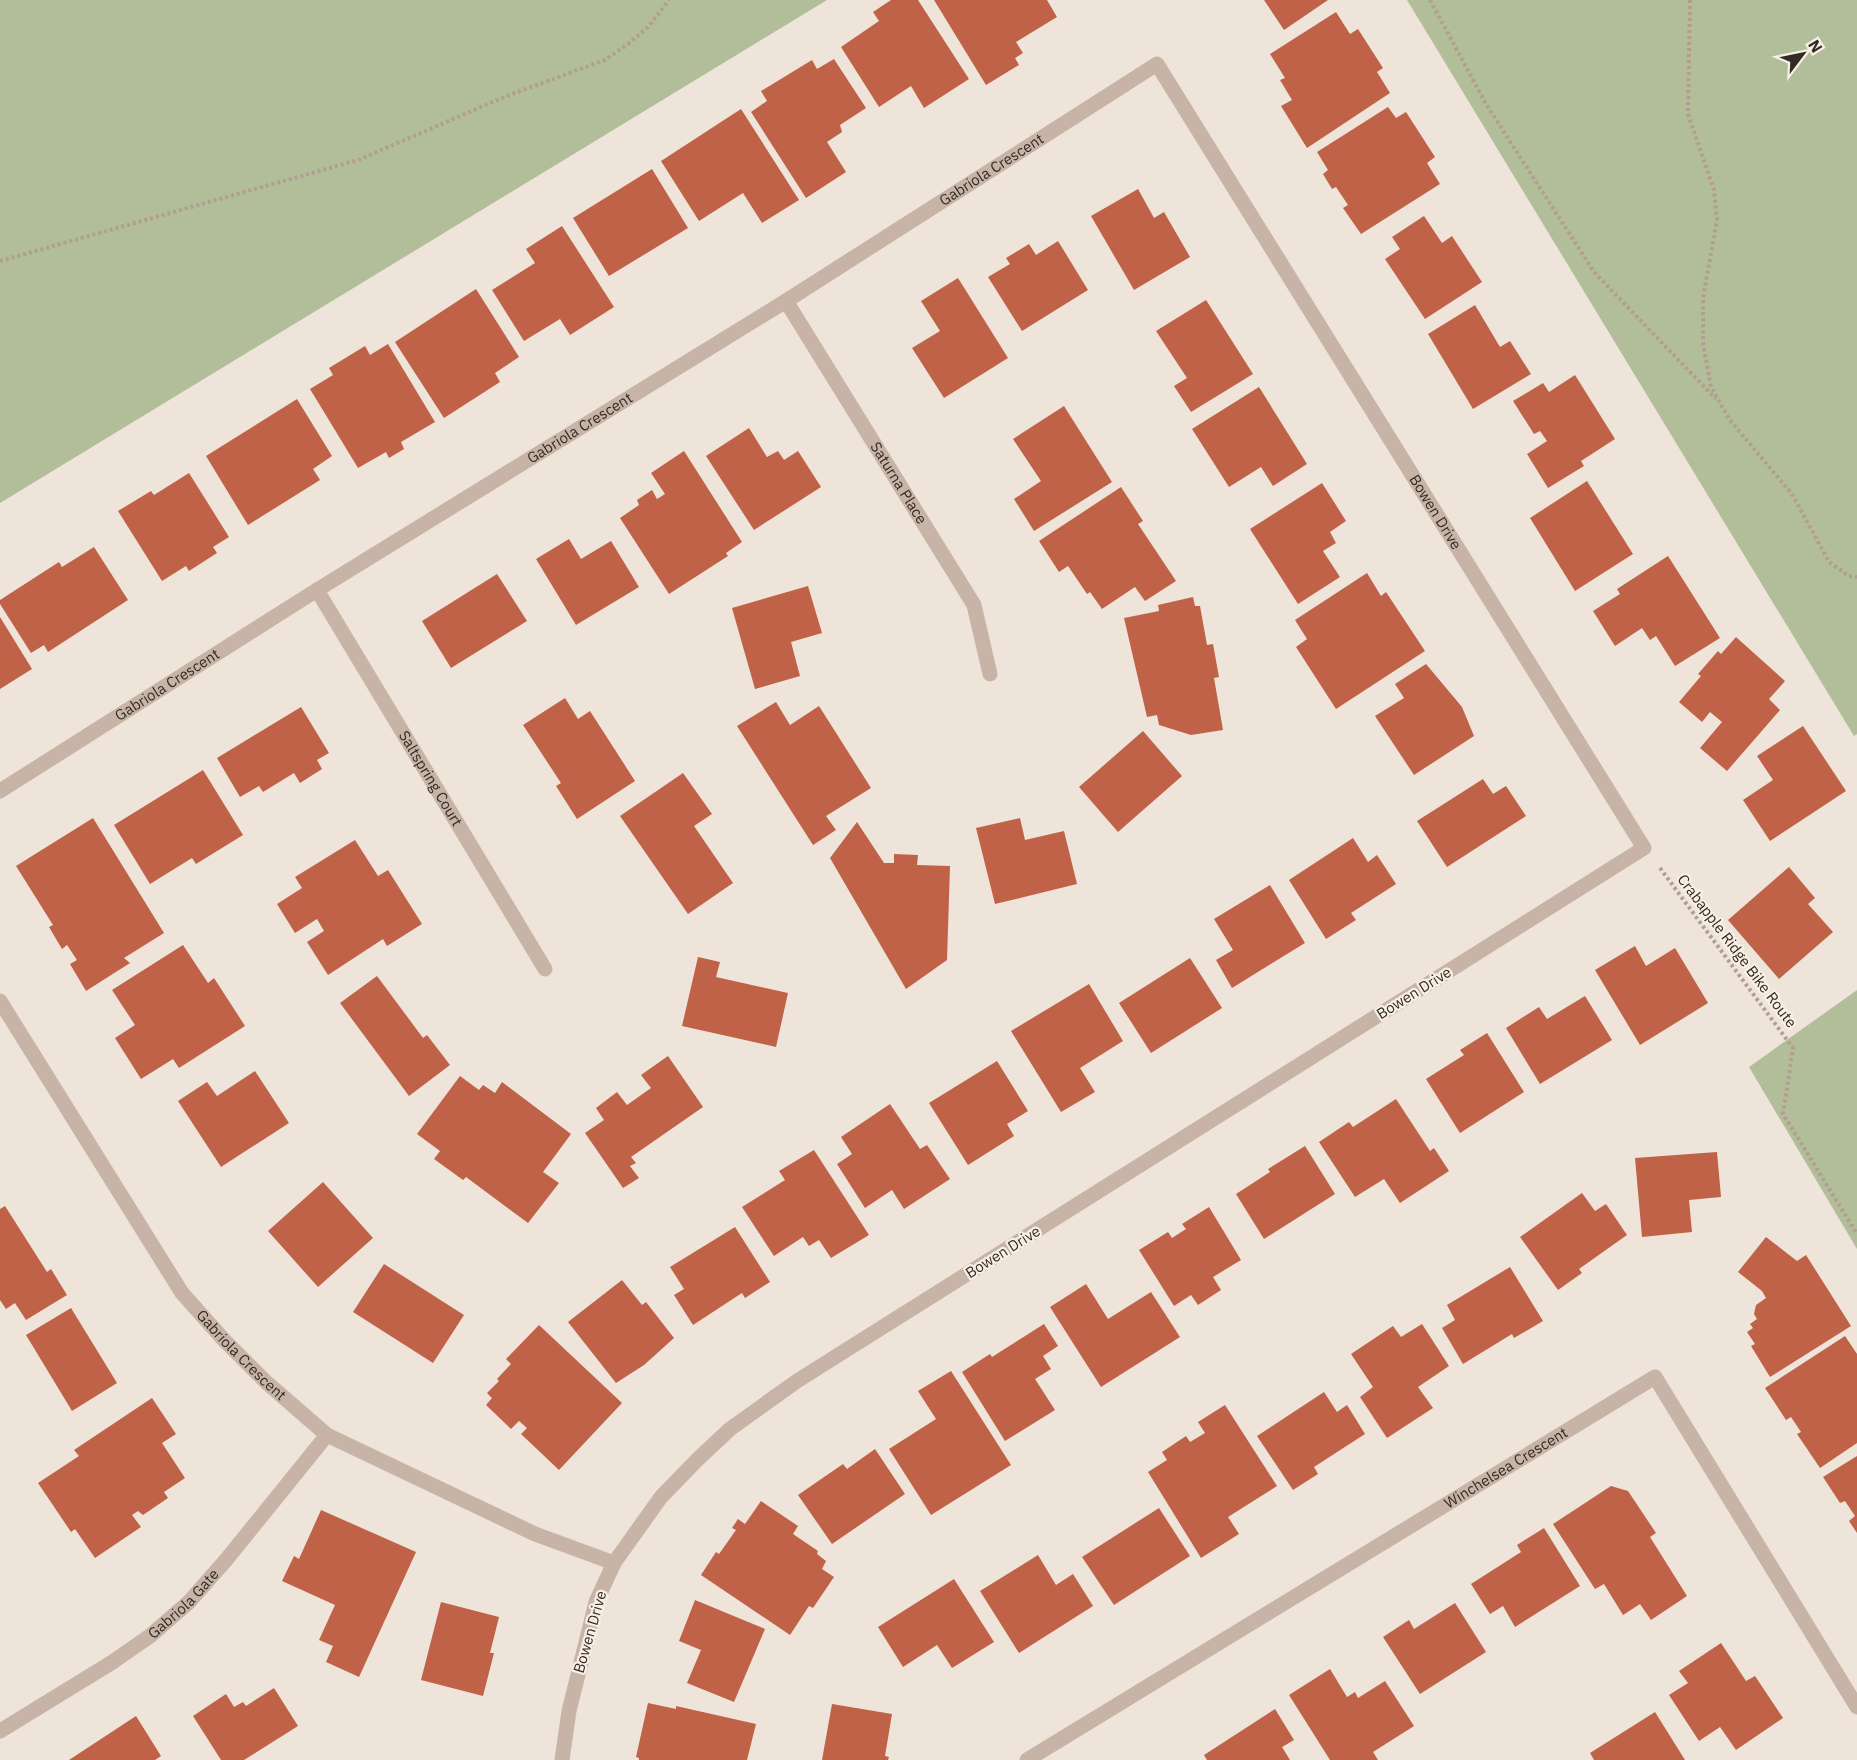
<svg xmlns="http://www.w3.org/2000/svg" width="1857" height="1760" viewBox="0 0 1857 1760" font-family="'IBM Plex Sans',sans-serif">
<style>
.green{fill:#b2bd9a}
.building{fill:#bf6248}
.lines{fill:none;stroke-linecap:round;stroke-linejoin:round}
.path{stroke:#b29e90;stroke-width:4;stroke-dasharray:3 3;stroke-linecap:butt}
.street{stroke:#c7b4a6;stroke-width:15}
.labels{text-anchor:middle;stroke-width:4.5;stroke-linejoin:round;paint-order:stroke}
.street-label{font-size:15px;fill:#332a26;stroke:#f8efe5}
</style>
<rect width="100%" height="100%" fill="#efe4d9"/>
<g class="green">
<path d="M0 0H827L0 503Z"/>
<path d="M1407 0H1857V734L1854 736Z"/>
<path d="M1857 990V1249L1749 1067Z"/>
</g>
<g class="building">
<path d="M891 0H918L969 79 924 108 911 86 879 107 841 47 879 21 873 12Z"/>
<path d="M934 0H1047L1057 17 1016 42 1023 53 1015 58 1019 65 986 85Z"/>
<path d="M1264 0H1328L1284 30Z"/>
<path d="M1336 12 1350 34 1358 29 1383 68 1377 72 1390 93 1307 148 1281 106 1292 100 1280 80 1285 78 1270 54Z"/>
<path d="M834 59 866 108 840 125 842 132 827 142 846 172 806 198 751 112 767 101 761 91 812 60 817 69Z"/>
<path d="M1388 107 1396 118 1406 112 1435 157 1427 163 1440 184 1361 234 1343 208 1348 205 1336 187 1332 189 1323 174 1328 170 1317 152Z"/>
<path d="M741 109 799 200 762 223 743 193 699 221 661 161Z"/>
<path d="M652 169 688 228 609 276 573 218Z"/>
<path d="M1138 189 1154 218 1164 212 1190 257 1134 290 1091 216Z"/>
<path d="M1424 216 1442 243 1452 236 1482 282 1425 319 1385 259 1400 249 1392 237Z"/>
<path d="M562 226 614 307 570 335 560 319 524 341 492 290 535 263 526 249Z"/>
<path d="M1058 241 1088 290 1022 331 988 277 1010 264 1006 258 1029 244 1036 255Z"/>
<path d="M958 278 1008 358 944 398 912 348 940 331 921 301Z"/>
<path d="M476 289 519 357 495 373 500 382 444 418 395 342Z"/>
<path d="M1206 300 1253 374 1191 412 1174 386 1187 378 1156 331Z"/>
<path d="M1475 305 1500 347 1510 341 1531 374 1473 409 1428 334Z"/>
<path d="M388 344 435 422 401 442 404 449 389 458 386 452 358 468 310 389 333 375 329 368 365 346 370 355Z"/>
<path d="M1575 375 1615 439 1581 461 1584 466 1548 488 1527 454 1547 441 1540 431 1534 434 1513 401 1543 383 1549 392Z"/>
<path d="M1259 387 1307 464 1273 486 1261 467 1229 487 1192 429Z"/>
<path d="M297 399 332 456 313 469 320 480 248 525 206 456Z"/>
<path d="M1064 406 1112 482 1034 531 1014 499 1041 481 1013 439Z"/>
<path d="M749 428 767 457 778 451 784 460 798 451 821 487 754 530 706 456Z"/>
<path d="M684 451 742 542 726 553 728 556 669 594 620 518 639 505 637 500 652 490 657 499 665 494 651 473Z"/>
<path d="M189 473 229 537 213 547 217 553 189 571 186 566 162 581 118 511 151 491 154 495Z"/>
<path d="M1587 481 1633 554 1575 591 1530 518Z"/>
<path d="M1322 483 1346 521 1330 532 1336 543 1323 551 1340 577 1298 604 1250 529Z"/>
<path d="M1121 487 1143 521 1138 524 1176 581 1145 601 1135 587 1102 609 1090 592 1087 594 1068 566 1059 572 1039 541Z"/>
<path d="M569 539 581 559 611 541 639 587 576 625 536 559Z"/>
<path d="M94 547 128 600 48 652 44 645 31 653 0 604V600L59 562 62 567Z"/>
<path d="M1668 556 1720 638 1675 666 1656 636 1650 640 1642 628 1615 646 1593 611 1620 594 1617 589Z"/>
<path d="M1367 573 1381 596 1386 592 1425 651 1336 709 1296 647 1307 639 1295 620Z"/>
<path d="M497 574 527 621 451 668 422 621Z"/>
<path d="M808 586 822 633 791 642 800 676 755 689 732 608Z"/>
<path d="M1193 597 1195 606H1200L1207 645 1213 644 1219 677 1214 678 1223 730 1191 735 1159 725 1157 715 1147 717 1124 618 1159 611 1158 605Z"/>
<path d="M0 617 32 669 0 689Z"/>
<path d="M1736 637 1785 681 1769 699 1780 710 1727 771 1700 748 1722 722 1710 712 1702 722 1679 702 1701 676 1698 674 1718 651 1721 654Z"/>
<path d="M1426 664 1462 707 1474 736 1414 775 1375 716 1404 698 1395 684Z"/>
<path d="M565 698 578 719 590 711 635 781 577 819 556 786 561 783 523 725Z"/>
<path d="M776 702 790 725 819 706 871 788 826 816 836 830 813 845 737 726Z"/>
<path d="M301 707 329 753 317 760 322 769 300 783 294 773 263 792 259 786 240 797 217 758Z"/>
<path d="M1803 726 1846 791 1770 841 1743 800 1773 780 1757 756Z"/>
<path d="M1143 731 1182 776 1118 832 1079 787Z"/>
<path d="M203 770 243 835 196 864 192 858 150 884 114 825Z"/>
<path d="M683 773 712 814 694 826 733 883 688 914 620 816Z"/>
<path d="M1483 779 1493 794 1506 786 1526 816 1447 867 1417 821Z"/>
<path d="M93 818 164 933 124 958 130 963 86 991 70 964 77 960 67 945 62 949 49 927 53 925 16 866Z"/>
<path d="M1020 818 1025 840 1064 831 1077 884 995 904 976 828Z"/>
<path d="M857 822 884 863H894V854L918 855 917 865 950 866 947 960 906 989 830 858Z"/>
<path d="M1353 838 1368 862 1377 855 1396 884 1351 913 1356 920 1326 939 1289 880Z"/>
<path d="M355 840 378 876 388 870 422 924 387 946 383 939 328 975 307 942 324 931 317 919 295 933 277 904 302 888 295 877Z"/>
<path d="M1789 867 1815 898 1808 904 1833 932 1779 979 1728 920Z"/>
<path d="M1270 885 1305 943 1232 988 1216 960 1233 950 1214 919Z"/>
<path d="M183 945 208 983 214 978 245 1026 179 1068 173 1059 141 1079 115 1038 135 1025 112 990Z"/>
<path d="M1635 946 1646 966 1675 948 1708 1003 1640 1045 1595 970Z"/>
<path d="M698 957 720 962 716 977 788 993 776 1047 682 1026Z"/>
<path d="M1190 958 1222 1008 1151 1053 1119 1003Z"/>
<path d="M377 976 423 1038 427 1035 450 1065 409 1096 340 1003Z"/>
<path d="M1089 984 1123 1041 1080 1068 1095 1092 1061 1112 1011 1031Z"/>
<path d="M1585 996 1612 1040 1540 1084 1506 1028 1539 1007 1547 1019Z"/>
<path d="M1487 1033 1524 1092 1460 1133 1426 1079 1464 1055 1460 1050Z"/>
<path d="M668 1056 703 1107 631 1157 636 1163 630 1166 639 1178 623 1188 585 1133 604 1120 596 1108 617 1092 627 1105 651 1088 641 1075Z"/>
<path d="M997 1061 1028 1111 1007 1124 1014 1136 968 1165 929 1103Z"/>
<path d="M255 1071 289 1123 221 1167 178 1101 207 1082 217 1096Z"/>
<path d="M460 1076 479 1090 483 1085 495 1093 502 1082 571 1134 543 1172 559 1183 528 1223 466 1177 463 1180 434 1159 440 1151 417 1134Z"/>
<path d="M1396 1099 1430 1151 1434 1148 1449 1171 1400 1203 1384 1179 1355 1197 1319 1142 1349 1122 1353 1127Z"/>
<path d="M890 1104 920 1149 927 1145 950 1179 904 1209 892 1190 865 1208 837 1164 852 1154 841 1137Z"/>
<path d="M1305 1146 1335 1194 1264 1239 1236 1194 1270 1172 1268 1169Z"/>
<path d="M814 1150 869 1235 831 1258 819 1240 809 1246 803 1237 774 1256 742 1207 785 1180 779 1171Z"/>
<path d="M1717 1152 1721 1197 1689 1200 1692 1232 1642 1237 1635 1158Z"/>
<path d="M323 1182 373 1238 318 1287 268 1231Z"/>
<path d="M1582 1193 1595 1211 1606 1204 1627 1235 1579 1269 1582 1273 1558 1290 1520 1237Z"/>
<path d="M5 1206 47 1272 51 1269 67 1295 26 1320 15 1303 6 1309 0 1300V1209Z"/>
<path d="M1209 1207 1241 1260 1213 1277 1221 1290 1198 1305 1191 1295 1174 1306 1139 1250 1168 1232 1172 1238 1186 1229 1182 1224Z"/>
<path d="M735 1227 770 1282 745 1298 742 1293 693 1325 674 1295 684 1289 670 1267Z"/>
<path d="M1766 1237 1797 1261 1806 1255 1851 1326 1770 1377 1751 1346 1755 1344 1747 1332 1753 1328 1750 1324 1757 1319 1754 1314 1756 1305 1766 1298 1762 1291 1738 1272Z"/>
<path d="M384 1264 464 1315 433 1363 353 1312Z"/>
<path d="M1510 1267 1543 1321 1514 1338 1512 1334 1463 1364 1442 1328 1455 1320 1447 1305Z"/>
<path d="M622 1280 642 1305 646 1302 674 1338 644 1365 616 1383 568 1322Z"/>
<path d="M1086 1284 1108 1319 1151 1292 1180 1337 1101 1387 1050 1307Z"/>
<path d="M71 1308 117 1383 72 1411 26 1335Z"/>
<path d="M1044 1324 1058 1346 1043 1356 1051 1369 1035 1379 1055 1410 1005 1441 962 1372 990 1354 992 1357Z"/>
<path d="M1422 1324 1449 1366 1418 1387 1433 1408 1387 1438 1360 1397 1373 1387 1351 1354 1393 1326 1401 1337Z"/>
<path d="M539 1325 622 1403 559 1470 521 1434 527 1428 519 1421 511 1429 486 1405 492 1398 487 1393 499 1381 497 1379 511 1364 506 1359Z"/>
<path d="M1845 1336 1857 1354V1443L1820 1468 1797 1434 1801 1432 1791 1417 1786 1420 1765 1388Z"/>
<path d="M951 1371 1011 1465 931 1515 889 1449 936 1419 918 1391Z"/>
<path d="M1324 1392 1337 1412 1347 1405 1365 1434 1314 1467 1318 1474 1293 1490 1257 1436Z"/>
<path d="M152 1398 176 1434 162 1443 185 1478 164 1492 168 1498 143 1515 138 1511 132 1515 141 1527 95 1558 75 1529 71 1532 38 1483 79 1456 74 1450Z"/>
<path d="M1225 1405 1277 1486 1228 1517 1239 1534 1201 1558 1148 1472 1167 1460 1162 1452 1186 1436 1190 1442 1205 1433 1198 1422Z"/>
<path d="M875 1449 905 1494 832 1544 798 1495 843 1464 847 1469Z"/>
<path d="M1857 1456V1533L1849 1521 1855 1516 1845 1501 1840 1503 1823 1477Z"/>
<path d="M1611 1486 1628 1491 1656 1533 1650 1537 1687 1596 1651 1620 1640 1604 1623 1615 1604 1584 1595 1589 1553 1524Z"/>
<path d="M761 1501 798 1526 793 1534 818 1551 817 1554 826 1561 822 1569 834 1577 813 1608 809 1606 790 1635 701 1575 716 1552 719 1554 736 1530 732 1528 738 1519 745 1524Z"/>
<path d="M1159 1508 1190 1556 1114 1605 1082 1557Z"/>
<path d="M321 1510 416 1552 359 1677 326 1662 333 1646 319 1640 335 1605 282 1581 294 1556 299 1559Z"/>
<path d="M1544 1528 1580 1586 1515 1627 1503 1606 1490 1614 1471 1584 1521 1552 1517 1545Z"/>
<path d="M1038 1555 1056 1585 1073 1574 1093 1606 1019 1653 980 1591Z"/>
<path d="M954 1579 994 1642 952 1668 937 1645 903 1667 878 1627Z"/>
<path d="M695 1600 765 1629 734 1702 687 1683 701 1650 679 1641Z"/>
<path d="M441 1602 499 1617 490 1653H494L483 1696 421 1680Z"/>
<path d="M1455 1603 1486 1652 1420 1694 1383 1637 1409 1620 1414 1629Z"/>
<path d="M1721 1643 1746 1681 1755 1676 1783 1718 1736 1750 1720 1727 1699 1741 1669 1695 1688 1683 1679 1671Z"/>
<path d="M1330 1669 1347 1697 1355 1692 1358 1698 1385 1681 1414 1726 1373 1752 1378 1760H1330L1289 1695Z"/>
<path d="M274 1688 298 1726 244 1760H221L193 1716 226 1694 234 1707 243 1702 246 1706Z"/>
<path d="M648 1703 676 1709V1706L756 1724 747 1760H639V1758L636 1757Z"/>
<path d="M832 1704 892 1714 885 1756 889 1757 888 1760H822Z"/>
<path d="M1275 1709 1294 1740 1282 1747 1290 1760H1207L1204 1755Z"/>
<path d="M1655 1712 1685 1760H1594L1590 1753Z"/>
<path d="M136 1716 161 1756 155 1760H69Z"/>
</g>
<g class="lines">
<g class="path">
<path d="M1430 0 1486 104 1594 272 1716 399"/>
<path d="M1690 0 1688 114 1714 190 1717 220 1703 298V343L1711 387 1729 419 1792 494 1829 562 1849 576 1857 577"/>
<path d="M0 261 358 160 504 97 605 60 628 44 648 27 669 0"/>
<path d="M1660 868 1793 1048 1783 1114 1857 1234"/>
</g>
<g class="street">
<path id="s1" d="M786 301 974 605 990 674"/>
<path id="s2" d="M317 590 545 969"/>
<path id="s3" d="M0 791 317 590 786 301 1157 64 1644 848 797 1381 730 1429 698 1459 661 1497 614 1563 596 1602 569 1711 562 1760"/>
<path id="s4" d="M0 1001 182 1293 224 1340 266 1382 327 1435 535 1534 614 1563"/>
<path id="s5" d="M0 1731 111 1663 150 1636 189 1602 226 1560 327 1435"/>
<path id="s6" d="M1027 1760 1655 1377 1857 1707"/>
</g>
</g>
<g class="labels">
<g class="street-label">
<text dy="5" stroke="none"><textPath href="#s3" startOffset="1170">Gabriola Crescent</textPath></text>
<text dy="5" stroke="none"><textPath href="#s3" startOffset="684">Gabriola Crescent</textPath></text>
<text dy="5" stroke="none"><textPath href="#s1" startOffset="214">Saturna Place</textPath></text>
<text dy="5" stroke="none"><textPath href="#s3" startOffset="1894">Bowen Drive</textPath></text>
<text dy="5" stroke="none"><textPath href="#s3" startOffset="198">Gabriola Crescent</textPath></text>
<text dy="5" stroke="none"><textPath href="#s2" startOffset="220">Saltspring Court</textPath></text>
<text transform="translate(1737 951) rotate(53)" y="5">Crabapple Ridge Bike Route</text>
<text transform="translate(1414 993) rotate(-32)" y="5">Bowen Drive</text>
<text transform="translate(1003 1252) rotate(-32)" y="5">Bowen Drive</text>
<text dy="5" stroke="none"><textPath href="#s4" startOffset="430">Gabriola Crescent</textPath></text>
<text dy="5" stroke="none"><textPath href="#s6" startOffset="561">Winchelsea Crescent</textPath></text>
<text dy="5" stroke="none"><textPath href="#s5" startOffset="224">Gabriola Gate</textPath></text>
<text transform="translate(590 1632) rotate(-74)" y="5">Bowen Drive</text>
</g>
</g>
<g transform="translate(1803 54) rotate(58)" stroke="#f8efe5" stroke-width="4.5" paint-order="stroke">
<path d="M0-4.5L10 22L0 15L-10 22Z" fill="#332a26"/>
<text y="-9" font-size="16" font-weight="bold" text-anchor="middle" fill="#332a26">N</text>
</g>
</svg>
